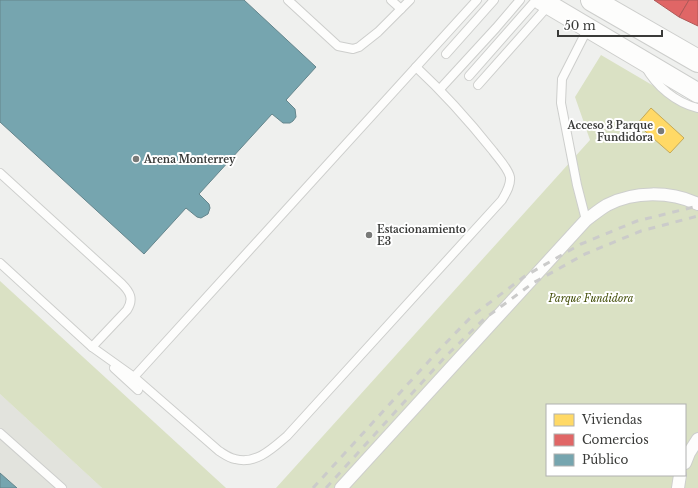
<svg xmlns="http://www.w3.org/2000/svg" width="698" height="488" viewBox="0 0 698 488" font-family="'Libre Baskerville',serif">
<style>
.built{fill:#e2e3dd}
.green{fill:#dae1c4;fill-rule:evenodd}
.homes{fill:#ffd966;stroke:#c4aa58}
.shops{fill:#e06666;stroke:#ae5958}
.public{fill:#76a5af;stroke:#64858c}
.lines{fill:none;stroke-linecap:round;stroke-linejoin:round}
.service-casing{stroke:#cdcecc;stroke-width:10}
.pedestrian-casing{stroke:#cdcecc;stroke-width:14}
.tertiary-casing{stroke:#cdcecc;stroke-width:21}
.primary-casing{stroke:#cdcecc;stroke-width:24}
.service{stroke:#fdfdfc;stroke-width:8}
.pedestrian{stroke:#fdfdfc;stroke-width:12}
.tertiary{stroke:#fdfdfc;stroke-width:19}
.primary{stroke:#fdfdfc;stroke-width:22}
.rail{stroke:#cbcbca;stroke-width:3;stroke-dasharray:7 7;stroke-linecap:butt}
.poi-dot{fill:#797a78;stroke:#fff;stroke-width:1.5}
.labels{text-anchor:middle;stroke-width:4;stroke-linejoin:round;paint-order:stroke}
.poi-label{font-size:10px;font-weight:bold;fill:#3a3b39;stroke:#fff;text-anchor:start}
.park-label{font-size:10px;font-style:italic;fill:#46510d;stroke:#fff}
</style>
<rect width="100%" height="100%" fill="#eff0ee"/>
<path class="built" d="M0 394 102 488H0Z"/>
<g class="green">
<path d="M601 55 698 112V488H276L590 140 575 97ZM547 405H685V475H547Z"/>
<path d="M0 281 226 488H102L0 394Z"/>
</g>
<path class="homes" d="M651 108 684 138 670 153 637 124Z"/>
<g class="shops">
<path d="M654 0H689L679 17Z"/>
<path d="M689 0H698V26L679 17Z"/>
</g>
<g class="public">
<path d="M0 0H244L316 67 286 100 295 109 296 117 293 121 290 123H283L272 114 199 194 209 204 210 208 208 214 201 218 197 217 186 208 144 254 0 122Z"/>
<path d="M0 473 17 488H0Z"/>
</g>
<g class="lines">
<defs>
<g id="service">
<path d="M288 0 338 46 353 49 359 47 378 32 410 0"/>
<path d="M391 0 401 9"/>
<path d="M446 54 494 0"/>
<path d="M645 66C656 86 676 103 698 108"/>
<path d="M469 76 536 0"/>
<path d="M478 85 549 5"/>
<path d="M440 89 496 28 520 0"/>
<path d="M0 173 122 284C130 292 134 299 127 310L92 347 0 263"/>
<path d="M586 220 577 185 561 103 562 79 588 28"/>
<path d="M92 347 134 377 219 451C224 454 229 458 235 459 256 465 273 448 287 436L502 200C506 193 511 185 510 177 508 168 498 158 493 151 469 121 444 93 416 67"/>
<path d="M114 368 138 390"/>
<path d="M134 377 477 0"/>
<path d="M0 433 62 488"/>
</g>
<g id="pedestrian">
<path d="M685 463 689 453 698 439"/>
<path d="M341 488 586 220C593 215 600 209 607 205 634 191 670 191 698 204"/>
<path d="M678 488 680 475"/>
</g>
<path id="tertiary" d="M541 0 698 93"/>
<path id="primary" d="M592 0 698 61"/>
</defs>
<use href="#service" class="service-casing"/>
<use href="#pedestrian" class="pedestrian-casing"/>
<use href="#tertiary" class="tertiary-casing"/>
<use href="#primary" class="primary-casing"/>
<use href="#service" class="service"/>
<use href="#pedestrian" class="pedestrian"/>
<use href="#tertiary" class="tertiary"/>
<use href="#primary" class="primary"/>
<g class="rail">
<path d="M313 488 439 350 472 316 525 276 581 244 637 221 698 206"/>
<path d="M326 488 446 356 484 319 533 283 585 254 641 231 698 216"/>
</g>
</g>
<g class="poi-dot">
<circle cx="661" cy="131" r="4"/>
<circle cx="136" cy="159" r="4"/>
<circle cx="369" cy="235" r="4"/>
</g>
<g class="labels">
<g class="poi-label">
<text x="653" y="129" text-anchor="end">Acceso 3 Parque<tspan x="653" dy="12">Fundidora</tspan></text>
<text x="144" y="163">Arena Monterrey</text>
<text x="377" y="233">Estacionamiento<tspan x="377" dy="12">E3</tspan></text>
</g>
<g class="park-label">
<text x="591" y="302">Parque Fundidora</text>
</g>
</g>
<rect x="546" y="404" width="140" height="72" fill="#ffffff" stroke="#b0b1b0"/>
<rect x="554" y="414" width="20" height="12" fill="#ffd966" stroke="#b0b1b0"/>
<text x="582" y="424" font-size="12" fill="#3a3b39">Viviendas</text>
<rect x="554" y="434" width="20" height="12" fill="#e06666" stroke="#b0b1b0"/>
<text x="582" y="444" font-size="12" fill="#3a3b39">Comercios</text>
<rect x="554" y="454" width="20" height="12" fill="#76a5af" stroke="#b0b1b0"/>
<text x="582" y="464" font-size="12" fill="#3a3b39">Público</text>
<path d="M558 30v6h104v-6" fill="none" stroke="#3a3b39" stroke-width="2"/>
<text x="564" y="30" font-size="12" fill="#3a3b39" stroke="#ffffff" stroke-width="3" paint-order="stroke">50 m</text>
</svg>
